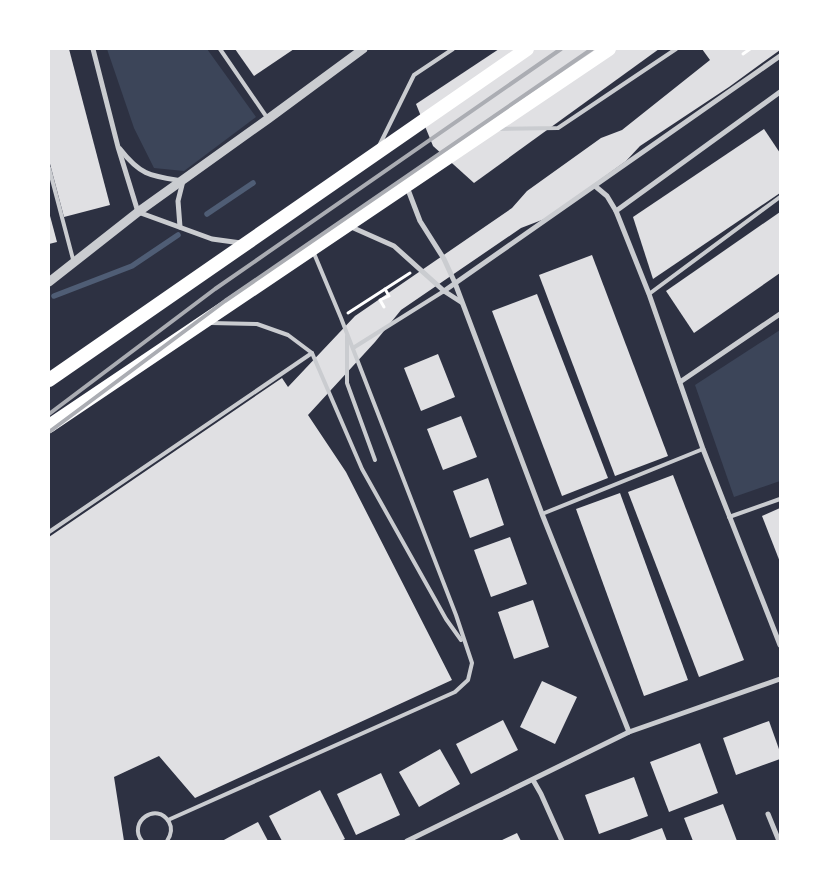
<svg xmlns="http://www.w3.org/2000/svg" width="829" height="890" viewBox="0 0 829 890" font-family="Arial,sans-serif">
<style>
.green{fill:#3c4559}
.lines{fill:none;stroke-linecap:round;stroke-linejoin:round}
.stream{stroke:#4f5d75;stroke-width:5.5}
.building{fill:#e0e0e3}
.path{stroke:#fff;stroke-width:3}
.service{stroke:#caccd0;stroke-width:4}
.minor{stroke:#caccd0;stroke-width:5}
.tertiary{stroke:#caccd0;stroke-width:9}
.trunk{stroke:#fff;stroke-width:14}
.rail{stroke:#abadb3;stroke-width:4}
</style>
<rect width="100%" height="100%" fill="#2d3142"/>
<g class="green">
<path d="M107 49H207L256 117 184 171 154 168 134 128Z"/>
<path d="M780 330V481L734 497 695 385Z"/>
</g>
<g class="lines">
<g class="stream">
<path d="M207 214 253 183"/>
<path d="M54 296 132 266 178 235"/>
</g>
</g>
<g class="building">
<path d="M49 49H69L110 205 64 217 49 160Z"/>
<path d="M235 49H294L254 76Z"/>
<path d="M499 49H659L474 183 433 146 416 104Z"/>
<path d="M702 49 780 50 729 87 640 146 626 161 547 218 521 228 401 310 375 342 308 415 346 472 452 680 195 798 159 756 114 777 124 841H49V537L282 378 288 387 355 316 512 208 527 191 601 138 622 130 710 60Z"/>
<path d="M764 129 780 153V193L653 279 633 217Z"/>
<path d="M49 212 57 242 49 244Z"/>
<path d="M780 212V273L694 333 666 291Z"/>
<path d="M592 255 668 456 615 476 539 275Z"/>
<path d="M537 294 608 478 562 496 492 311Z"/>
<path d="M438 354 455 397 421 411 404 368Z"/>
<path d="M461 416 477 457 443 470 427 429Z"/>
<path d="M673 475 744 660 699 677 628 492Z"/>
<path d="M488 478 504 525 470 538 453 491Z"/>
<path d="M620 493 688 680 644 696 576 509Z"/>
<path d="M780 508V562L762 516Z"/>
<path d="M510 537 527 584 491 597 474 550Z"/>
<path d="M533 600 549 647 514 659 498 612Z"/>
<path d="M542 681 577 697 555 744 520 727Z"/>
<path d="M503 720 518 750 471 774 456 744Z"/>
<path d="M769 721 780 752V759L736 775 723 738Z"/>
<path d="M700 743 718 793 669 812 650 762Z"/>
<path d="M440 749 460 784 419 807 399 772Z"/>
<path d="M381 773 400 815 356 835 337 794Z"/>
<path d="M634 777 648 816 599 834 585 795Z"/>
<path d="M320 790 345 839 341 841H282L269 816Z"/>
<path d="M723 804 737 841H693L684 818Z"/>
<path d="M258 822 268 841H222L233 835Z"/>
<path d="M662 828 667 841H627Z"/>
<path d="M517 833 521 841H500Z"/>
</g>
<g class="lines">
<g class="path">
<path d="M743 54 750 49"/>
<path d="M384 307 380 300 389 296 385 289"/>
<path d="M348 313 410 273"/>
</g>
<g class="service">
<path d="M220 49 268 119"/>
<path d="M498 129 558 128 676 49"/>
<path d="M379 146 414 75 453 49"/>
<path d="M49 168 74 263"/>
<path d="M649 294 780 197"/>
<path d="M211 323 257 324 288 335 312 353 362 469 446 619 461 640"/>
<path d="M347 336V383L375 460"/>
<path d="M353 348 444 291"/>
<path d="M542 514 703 449"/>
<path d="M729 517 780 499"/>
<path d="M49 532 312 353"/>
<path d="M168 820 455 692 468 680 472 663 456 615 341 318 313 251"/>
<path d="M142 841C127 822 157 801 169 822 173 829 171 835 167 841"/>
</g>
<g class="minor">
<path d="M93 49 118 147 138 212 212 239 241 243"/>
<path d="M120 149C141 176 151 176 183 181L178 201 180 227"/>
<path d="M595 186 607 196 616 211 649 294 703 449 780 645"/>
<path d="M407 187 420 221 444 259 455 283 542 514 629 732"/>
<path d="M616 211 780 92"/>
<path d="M349 226 394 246 444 291 461 302"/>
<path d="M444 291 780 56"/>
<path d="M680 382 780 314"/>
<path d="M533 780 541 794 562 841"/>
<path d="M768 814 779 841"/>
<path d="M407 841 629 732 780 679"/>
</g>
<path class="tertiary" d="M49 282 138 212 268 119 363 49"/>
<g class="trunk">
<path d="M49 380 527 49"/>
<path d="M49 426 609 49"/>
</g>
<g class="rail">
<path d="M49 414 215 289 561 49"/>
<path d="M49 432 225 301 592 49"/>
</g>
</g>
<rect width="829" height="890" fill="none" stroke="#ffffff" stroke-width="100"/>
</svg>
